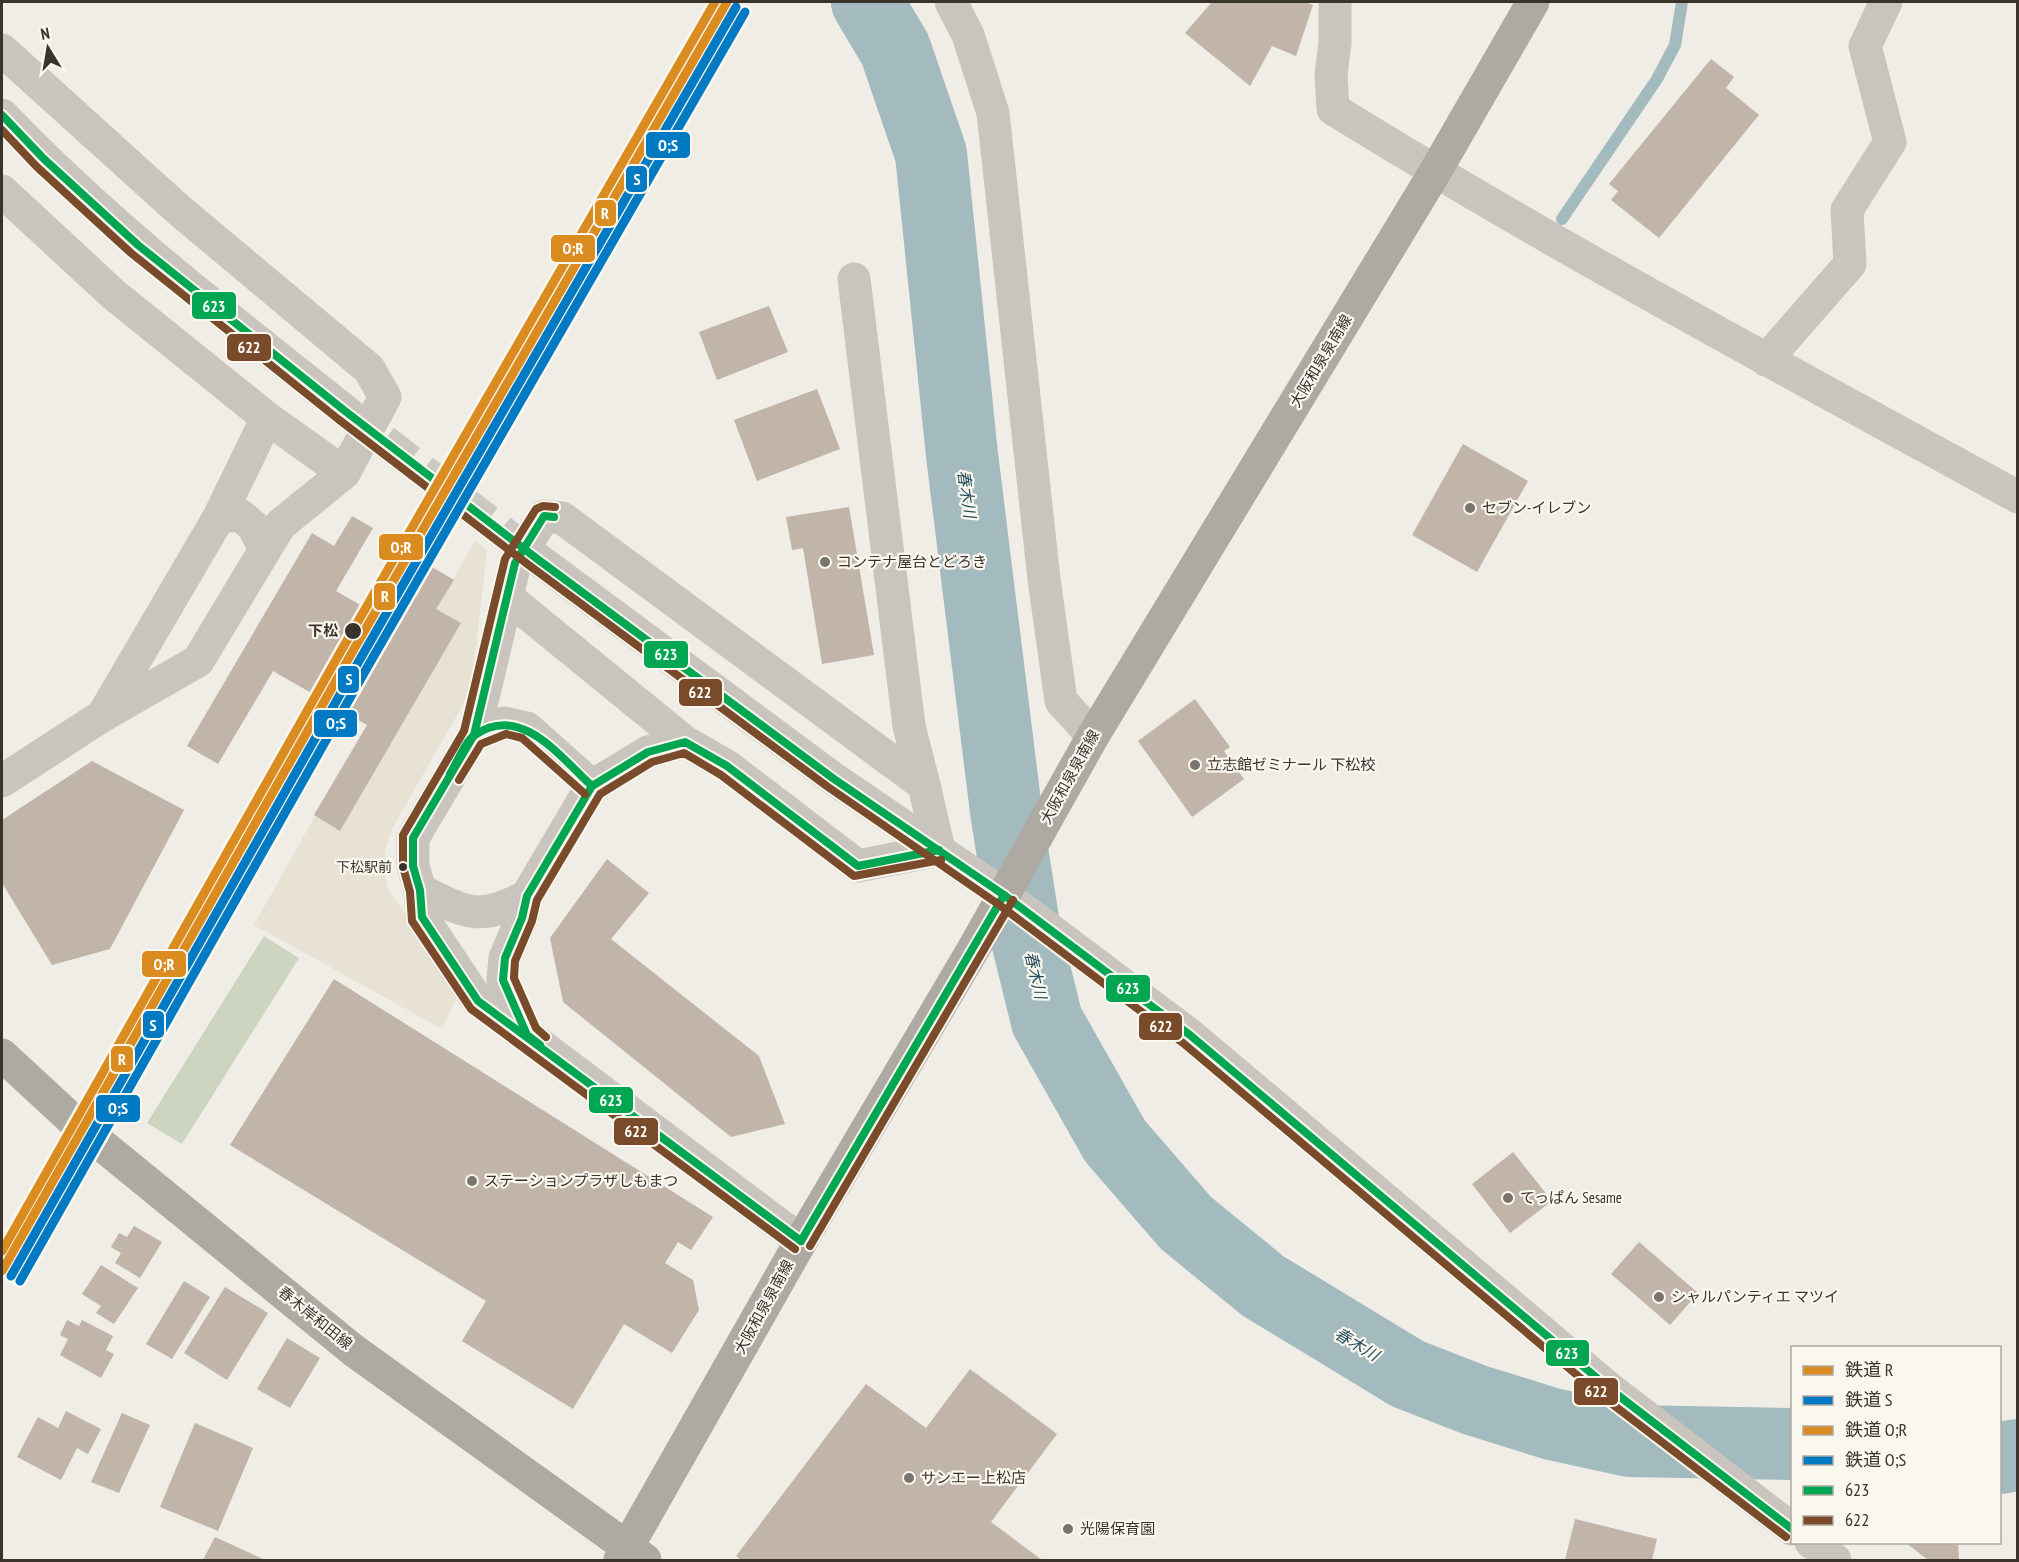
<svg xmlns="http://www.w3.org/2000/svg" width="2019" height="1562" viewBox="0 0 2019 1562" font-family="'PT Sans Narrow','Noto Sans JP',sans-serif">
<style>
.green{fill:#cdd5c1}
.plaza{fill:#e8e2d4}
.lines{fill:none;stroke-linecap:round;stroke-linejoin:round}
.stream{stroke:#a3bbbf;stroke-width:12}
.river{stroke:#a3bbbf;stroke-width:72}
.building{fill:#c1b4a8}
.minor-tunnel{stroke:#cbc8c1;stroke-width:33;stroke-dasharray:33 16;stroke-linecap:butt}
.minor{stroke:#c9c5be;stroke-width:33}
.major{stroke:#aea9a3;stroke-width:33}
.bus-1-casing{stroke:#faf7ef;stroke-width:12}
.bus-2-casing{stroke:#faf7ef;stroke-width:12}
.bus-1{stroke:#00a651;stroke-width:8}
.bus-2{stroke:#7a4b2a;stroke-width:8}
.rail-1-casing{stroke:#faf7ef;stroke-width:14}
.rail-2-casing{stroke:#faf7ef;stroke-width:14}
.rail-3-casing{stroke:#faf7ef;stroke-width:14}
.rail-4-casing{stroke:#faf7ef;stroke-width:14}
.rail-1{stroke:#db8c21;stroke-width:9}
.rail-2{stroke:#007ac2;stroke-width:9}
.rail-3{stroke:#db8c21;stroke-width:9}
.rail-4{stroke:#007ac2;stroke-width:9}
.poi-dot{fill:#79746d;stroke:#faf7ef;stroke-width:2}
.stop-dot{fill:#3a332c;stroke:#faf7ef;stroke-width:2}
.labels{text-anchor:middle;stroke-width:4.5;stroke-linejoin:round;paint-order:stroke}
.bus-label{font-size:14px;fill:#3a332c;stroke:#faf7ef;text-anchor:end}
.street-label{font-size:15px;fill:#3a332c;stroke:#faf7ef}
.poi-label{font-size:15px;fill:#3a332c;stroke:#faf7ef;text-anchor:start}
.stop-label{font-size:15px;font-weight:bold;fill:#3a332c;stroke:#faf7ef;text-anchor:end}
.water-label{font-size:16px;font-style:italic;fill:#234c5a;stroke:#faf7ef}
.line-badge{stroke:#faf7ef;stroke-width:2}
.badge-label{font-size:16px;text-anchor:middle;font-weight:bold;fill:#fff}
</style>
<rect width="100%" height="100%" fill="#efede6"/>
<path class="green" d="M264 936 299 958 182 1144 147 1123Z"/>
<path class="plaza" d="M475 541 487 550 472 683 461 708 392 829 385 851V874L388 889 459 993 442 1029 254 925 315 816 340 830 461 623 436 609Z"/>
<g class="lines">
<path class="stream" d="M1562 219 1657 79 1675 45 1682 2"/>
<g class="river">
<path d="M867 2 895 49 931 154 962 455 1006 811 1025 932 1047 1021 1115 1141 1186 1223 1263 1286 1408 1374 1475 1400 1552 1424 1630 1441 1792 1444"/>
<path d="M2000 1458 2018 1455"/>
</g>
</g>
<g class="building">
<path d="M1212 2H1305L1313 5 1296 56 1272 46 1250 86 1185 33Z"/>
<path d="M1711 59 1734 77 1726 88 1759 115 1659 238 1611 200 1618 191 1609 184Z"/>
<path d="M769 306 788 352 717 380 699 332Z"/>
<path d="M817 389 840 449 757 481 734 420Z"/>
<path d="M1463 444 1528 481 1477 572 1412 535Z"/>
<path d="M849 507 874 655 822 664 803 548 792 550 786 517Z"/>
<path d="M352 516 373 528 336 591 397 626 432 567 454 580 436 609 461 623 340 831 314 815 367 725 273 671 218 764 187 746 312 533 334 546Z"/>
<path d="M1195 699 1230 747 1224 751 1244 779 1192 817 1138 741Z"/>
<path d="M92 761 184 810 110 949 52 965 2 883V820Z"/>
<path d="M607 859 649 893 611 939 759 1056 785 1124 731 1137 563 1002 550 938Z"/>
<path d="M334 979 713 1217 691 1250 678 1242 665 1263 693 1280 699 1310 672 1353 624 1324 573 1409 462 1341 486 1301 230 1145Z"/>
<path d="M1513 1152 1552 1201 1510 1233 1472 1184Z"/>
<path d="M134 1226 162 1242 140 1278 115 1263 121 1253 111 1247 119 1233 127 1237Z"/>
<path d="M1639 1242 1698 1293 1670 1325 1611 1274Z"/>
<path d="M101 1265 138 1288 114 1324 96 1313 101 1306 82 1294Z"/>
<path d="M184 1281 210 1297 172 1359 146 1344Z"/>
<path d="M225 1287 268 1313 227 1380 184 1353Z"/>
<path d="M67 1320 79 1326 82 1320 113 1336 106 1350 114 1354 101 1378 60 1355 68 1339 60 1335Z"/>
<path d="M287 1338 320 1358 290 1408 257 1389Z"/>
<path d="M970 1369 1057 1434 991 1522 1042 1560H741L736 1556 866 1384 926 1428Z"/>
<path d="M66 1411 101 1429 88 1454 77 1448 61 1480 17 1457 38 1417 58 1428Z"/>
<path d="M122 1413 150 1425 119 1493 91 1482Z"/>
<path d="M195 1423 253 1448 218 1531 160 1507Z"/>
<path d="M1575 1519 1657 1539 1652 1560H1565Z"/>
<path d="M215 1537 265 1560H203Z"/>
<path d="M1905 1542H1958L1959 1560H1928Z"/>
</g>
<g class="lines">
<path class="minor-tunnel" d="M345 411 536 558"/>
<g class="minor">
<path d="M951 2 968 35 993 113 1044 579 1061 701 1093 736"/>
<path d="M1335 2V43L1331 75 1333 109C1556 247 1788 371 2018 497"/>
<path d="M2 50 180 211 369 369 385 397 344 473 280 525 198 661 102 716 2 781"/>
<path d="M2 115C107 225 226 316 345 411"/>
<path d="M2 191 113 294 267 418 344 473"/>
<path d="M854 279 909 726 924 785"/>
<path d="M1766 360 1850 264 1847 210 1890 142 1865 46 1886 2"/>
<path d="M219 517 240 515 253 526 264 547"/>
<path d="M536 558 834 779 1004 895 1190 1035 1610 1389 1792 1529"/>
<path d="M507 597 685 742 727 766 858 866 939 850"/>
<path d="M103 715 219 517 267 418"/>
<path d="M474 735 505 723 527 728 592 786"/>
<path d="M420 890C466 913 479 922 527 896"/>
<path d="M526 1034 503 980 505 958 522 918 527 896 592 786 648 752 685 742"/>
<path d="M801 1241 527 1035 478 1001 422 917 420 890 413 866V838L474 735 515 563 544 516 562 518 924 785 939 850"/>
<path d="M1811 1542 1835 1560"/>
</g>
<g class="major">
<path d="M2 1055 81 1128 353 1350 645 1560"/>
<path d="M620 1560 801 1241 974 948 1093 736 1435 172 1533 2"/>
</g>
<defs>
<g id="bus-1">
<path d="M2 115 44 159 138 245 345 411 536 558 834 779 1004 895 1190 1035 1610 1389 1792 1529"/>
<path d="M554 517 544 516 515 563 474 735 413 838V866L420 890 422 917 478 1001 801 1241"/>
<path d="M450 774C457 763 465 741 475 735 521 703 560 757 592 786"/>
<path d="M540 1045 527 1035 503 980 505 958 522 918 527 896 592 786 648 752 685 742 727 766 858 866 939 850"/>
<path d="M801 1241 1004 895"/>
</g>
<g id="bus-2">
<path d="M2 130 37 167 131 253 338 419 530 566 828 787 998 904 1183 1043 1603 1397 1786 1537"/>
<path d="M555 507 543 506 536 509 505 559 464 731 403 835V867L410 892 412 921 471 1009 795 1249"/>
<path d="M459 780 481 744 506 734 522 738 585 794"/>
<path d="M546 1037 536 1028 514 978 515 961 532 921 537 900 600 794 652 762 684 753 721 775 854 876 941 860"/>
<path d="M810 1246 1013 900"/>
</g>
</defs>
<use href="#bus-1" class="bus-1-casing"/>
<use href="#bus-2" class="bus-2-casing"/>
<use href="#bus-1" class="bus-1"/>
<use href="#bus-2" class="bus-2"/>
<defs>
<path id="rail-1" d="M2 1271 350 656 727 2"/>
<path id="rail-2" d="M11 1276 359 661 736 7"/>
<path id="rail-3" d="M2 1251 341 651 715 2"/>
<path id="rail-4" d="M20 1281 368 666 745 12"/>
</defs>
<use href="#rail-1" class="rail-1-casing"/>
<use href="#rail-2" class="rail-2-casing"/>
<use href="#rail-3" class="rail-3-casing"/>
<use href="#rail-4" class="rail-4-casing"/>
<use href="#rail-1" class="rail-1"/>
<use href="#rail-2" class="rail-2"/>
<use href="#rail-3" class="rail-3"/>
<use href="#rail-4" class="rail-4"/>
</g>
<g class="poi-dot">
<circle cx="1470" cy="508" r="6"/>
<circle cx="825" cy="562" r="6"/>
<circle cx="1195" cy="765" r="6"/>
<circle cx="472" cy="1181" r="6"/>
<circle cx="1508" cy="1198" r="6"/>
<circle cx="1659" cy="1297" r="6"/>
<circle cx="909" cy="1478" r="6"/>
<circle cx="1068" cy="1529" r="6"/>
</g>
<g class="stop-dot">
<circle cx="353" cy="631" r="9"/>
<circle cx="403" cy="867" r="5"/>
</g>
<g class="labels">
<g class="bus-label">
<text x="392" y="872">下松駅前</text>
</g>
<g class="street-label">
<text transform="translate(1321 361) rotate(-59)" y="5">大阪和泉泉南線</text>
<text transform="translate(1070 777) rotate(-61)" y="5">大阪和泉泉南線</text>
<text transform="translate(764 1307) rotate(-61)" y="5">大阪和泉泉南線</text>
<text transform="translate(315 1318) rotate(39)" y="5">春木岸和田線</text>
</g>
<g class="poi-label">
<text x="1482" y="513">セブン-イレブン</text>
<text x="837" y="567">コンテナ屋台とどろき</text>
<text x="1207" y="770">立志館ゼミナール 下松校</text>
<text x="484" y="1186">ステーションプラザしもまつ</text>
<text x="1520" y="1203">てっぱん Sesame</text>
<text x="1671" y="1302">シャルパンティエ マツイ</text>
<text x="921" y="1483">サンエー上松店</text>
<text x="1080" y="1534">光陽保育園</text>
</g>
<g class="stop-label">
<text x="338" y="636">下松</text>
</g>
<g class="water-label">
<text transform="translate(967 494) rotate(82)" y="6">春木川</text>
<text transform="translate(1036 975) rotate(77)" y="6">春木川</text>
<text transform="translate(1357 1344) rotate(31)" y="6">春木川</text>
</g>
</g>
<g class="line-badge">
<rect x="645" y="131" width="46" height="28" rx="6" fill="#007ac2"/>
<rect x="625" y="165" width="23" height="28" rx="6" fill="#007ac2"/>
<rect x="594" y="199" width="23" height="28" rx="6" fill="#db8c21"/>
<rect x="550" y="234" width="46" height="29" rx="6" fill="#db8c21"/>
<rect x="191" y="291" width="46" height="29" rx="6" fill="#00a651"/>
<rect x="226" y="333" width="46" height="29" rx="6" fill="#7a4b2a"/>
<rect x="378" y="533" width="46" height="28" rx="6" fill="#db8c21"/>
<rect x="373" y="582" width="23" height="29" rx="6" fill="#db8c21"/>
<rect x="643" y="640" width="46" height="29" rx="6" fill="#00a651"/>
<rect x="337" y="665" width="23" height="29" rx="6" fill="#007ac2"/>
<rect x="678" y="678" width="45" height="29" rx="6" fill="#7a4b2a"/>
<rect x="313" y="709" width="45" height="29" rx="6" fill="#007ac2"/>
<rect x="141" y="950" width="46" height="28" rx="6" fill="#db8c21"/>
<rect x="1105" y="974" width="46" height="29" rx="6" fill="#00a651"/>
<rect x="142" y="1010" width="23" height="29" rx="6" fill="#007ac2"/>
<rect x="1138" y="1012" width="45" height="29" rx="6" fill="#7a4b2a"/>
<rect x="110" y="1045" width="24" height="28" rx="6" fill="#db8c21"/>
<rect x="588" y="1086" width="46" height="28" rx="6" fill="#00a651"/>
<rect x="95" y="1094" width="46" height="29" rx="6" fill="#007ac2"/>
<rect x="613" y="1117" width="46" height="29" rx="6" fill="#7a4b2a"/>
<rect x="1545" y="1339" width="45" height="28" rx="6" fill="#00a651"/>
<rect x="1573" y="1377" width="46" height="29" rx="6" fill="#7a4b2a"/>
</g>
<g class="badge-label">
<text x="668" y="151">O;S</text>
<text x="637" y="185">S</text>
<text x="605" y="219">R</text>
<text x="573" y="254">O;R</text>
<text x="214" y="312">623</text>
<text x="249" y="353">622</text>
<text x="401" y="553">O;R</text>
<text x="385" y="602">R</text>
<text x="666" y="660">623</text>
<text x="349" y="685">S</text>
<text x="700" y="698">622</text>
<text x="336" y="729">O;S</text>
<text x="164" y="970">O;R</text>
<text x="1128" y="994">623</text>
<text x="153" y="1031">S</text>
<text x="1161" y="1032">622</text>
<text x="122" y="1065">R</text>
<text x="611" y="1106">623</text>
<text x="118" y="1114">O;S</text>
<text x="636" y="1137">622</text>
<text x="1567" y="1359">623</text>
<text x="1596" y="1397">622</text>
</g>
<rect width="2019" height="1562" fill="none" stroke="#3a332c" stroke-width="6"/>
<rect x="1791" y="1346" width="210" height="198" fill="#faf7ef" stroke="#ada9a1" stroke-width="1.5"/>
<rect x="1803" y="1366" width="30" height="9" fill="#db8c21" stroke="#ada9a1" stroke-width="1.5"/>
<text x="1845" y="1376" font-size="18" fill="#3a332c">鉄道 R</text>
<rect x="1803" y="1396" width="30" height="9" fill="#007ac2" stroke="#ada9a1" stroke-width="1.5"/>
<text x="1845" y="1406" font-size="18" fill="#3a332c">鉄道 S</text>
<rect x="1803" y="1426" width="30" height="9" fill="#db8c21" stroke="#ada9a1" stroke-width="1.5"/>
<text x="1845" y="1436" font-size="18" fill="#3a332c">鉄道 O;R</text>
<rect x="1803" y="1456" width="30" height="9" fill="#007ac2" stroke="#ada9a1" stroke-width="1.5"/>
<text x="1845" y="1466" font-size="18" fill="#3a332c">鉄道 O;S</text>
<rect x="1803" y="1486" width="30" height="9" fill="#00a651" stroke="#ada9a1" stroke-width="1.5"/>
<text x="1845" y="1496" font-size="18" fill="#3a332c">623</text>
<rect x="1803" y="1516" width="30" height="9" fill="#7a4b2a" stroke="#ada9a1" stroke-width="1.5"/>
<text x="1845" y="1526" font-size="18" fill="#3a332c">622</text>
<g transform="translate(48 48) rotate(349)" stroke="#faf7ef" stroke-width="4.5" paint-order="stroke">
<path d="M0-4.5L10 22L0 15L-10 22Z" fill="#3a332c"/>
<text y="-9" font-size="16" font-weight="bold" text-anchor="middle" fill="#3a332c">N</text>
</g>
</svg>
